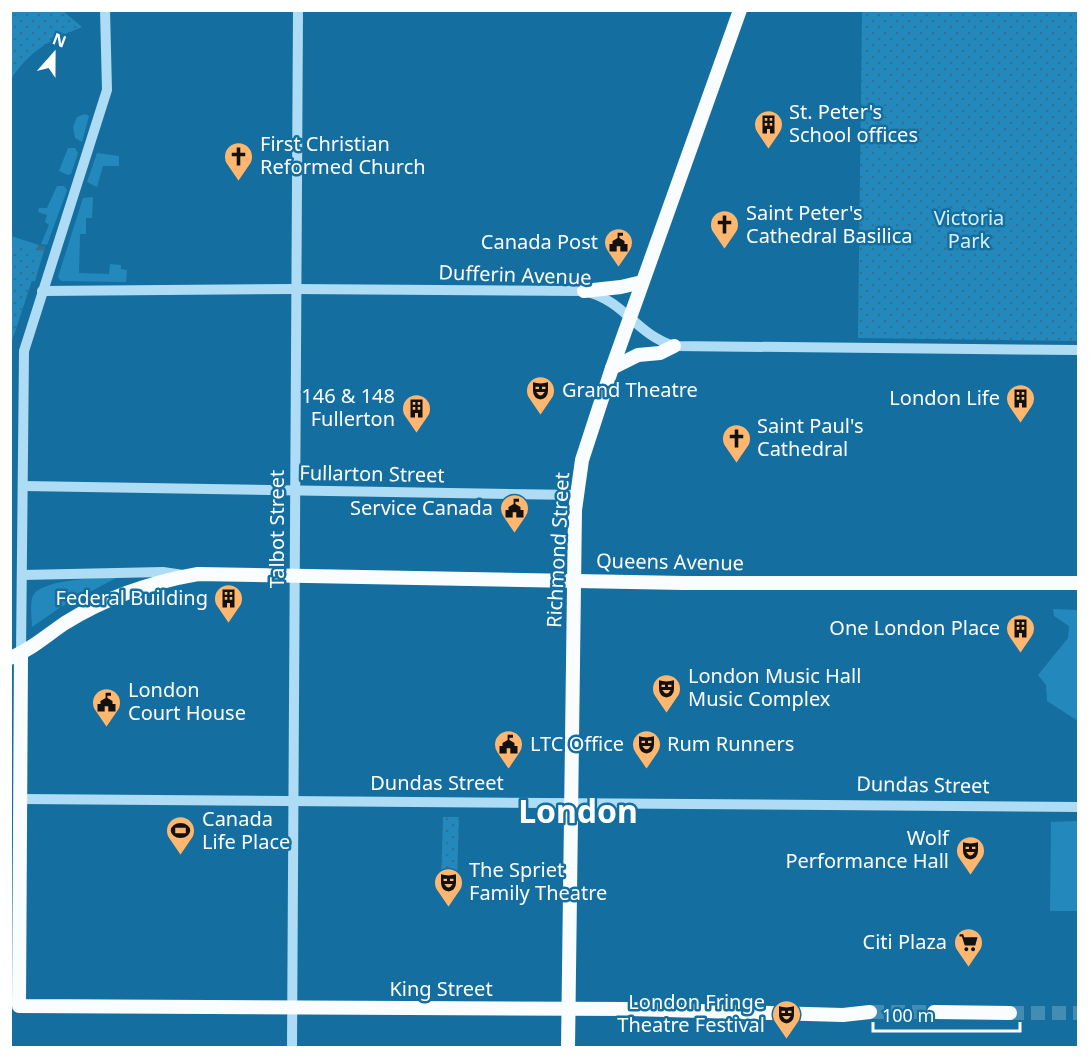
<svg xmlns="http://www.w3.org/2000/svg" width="1089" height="1058" viewBox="0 0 1089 1058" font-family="'Noto Sans',sans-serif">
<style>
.green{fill:#2389bd}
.forest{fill:url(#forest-firs)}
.park{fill:url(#park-dots)}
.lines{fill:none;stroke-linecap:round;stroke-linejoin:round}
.major-tunnel{stroke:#438cb3;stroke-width:14;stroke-dasharray:14 7;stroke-linecap:butt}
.minor{stroke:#addcf4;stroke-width:10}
.major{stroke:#fafdff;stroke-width:14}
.labels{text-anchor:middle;stroke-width:5;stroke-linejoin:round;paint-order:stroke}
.poi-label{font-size:20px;fill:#fff;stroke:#146fa0;text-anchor:start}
.park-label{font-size:20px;fill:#d6f0fd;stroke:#146fa0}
.street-label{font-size:20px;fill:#fff;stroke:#146fa0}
.town-label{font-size:32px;font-weight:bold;fill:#fff;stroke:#146fa0}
</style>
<defs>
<pattern id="forest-firs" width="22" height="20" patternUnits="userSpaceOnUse" patternTransform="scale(1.5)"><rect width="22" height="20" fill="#2389bd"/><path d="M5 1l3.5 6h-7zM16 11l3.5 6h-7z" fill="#337190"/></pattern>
<pattern id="park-dots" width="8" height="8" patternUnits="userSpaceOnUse" patternTransform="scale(1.5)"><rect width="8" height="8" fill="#2389bd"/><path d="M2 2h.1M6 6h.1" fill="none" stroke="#337190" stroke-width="1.8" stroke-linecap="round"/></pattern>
</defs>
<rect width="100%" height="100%" fill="#146fa0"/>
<g class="green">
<path d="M85 114 89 116 82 142 75 138 73 127 77 117Z"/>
<path d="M68 148H75L78 153 71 174 68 175 59 171Z"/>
<path d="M97 153 119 156V166H103L97 187 87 182Z"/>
<path d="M57 186H64L67 190 47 245 41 244 49 225 45 222 47 215 38 212 39 208H47Z"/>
<path d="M93 197 92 218H86V234H80L79 273 109 274 110 264 121 265V269L127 270 126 282 61 281 58 277 83 198Z"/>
<path d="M118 577 61 607 32 627C32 618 29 601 34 594 45 579 100 578 118 577Z"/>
<path d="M1053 609 1078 610V721L1047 701 1046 685 1038 675 1068 638 1069 626 1054 616Z"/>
<path d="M1078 821V911H1050L1051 822Z"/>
</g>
<path class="forest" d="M11 236 45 247 35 281 11 282Z"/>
<g class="park">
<path d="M11 10 63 11 82 27C49 41 31 49 11 79Z"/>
<path d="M862 11H1078V341L858 338Z"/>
<path d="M11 242 40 256 12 341 11 381Z"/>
<path d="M443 817H459L457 881 441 883Z"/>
</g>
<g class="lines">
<g class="major-tunnel">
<path d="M870 1012H934"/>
<path d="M1010 1013H1078"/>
</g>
<g class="minor">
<path d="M42 291 294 289 584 291C626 301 634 333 674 346L1078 350"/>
<path d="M23 486 576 495"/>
<path d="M23 575 163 572 183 575"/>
<path d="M21 653 24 351 107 90 105 10"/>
<path d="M22 799 1078 807"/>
<path d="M292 1048 298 10"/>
</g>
<g class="major">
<path d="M584 291 621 287 642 282"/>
<path d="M612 368 638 355 660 353 674 346"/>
<path d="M21 653 19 1006 630 1009 843 1015 870 1012"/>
<path d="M10 658C31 650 47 635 65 623 105 598 152 582 198 574L684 583H1078"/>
<path d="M934 1012 1010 1013"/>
<path d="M568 1048 575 510 582 460 612 368 740 10"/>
</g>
</g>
<defs>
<symbol id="building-pin" viewBox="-11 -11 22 30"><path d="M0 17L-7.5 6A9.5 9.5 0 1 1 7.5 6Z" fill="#ffb770" stroke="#146fa0"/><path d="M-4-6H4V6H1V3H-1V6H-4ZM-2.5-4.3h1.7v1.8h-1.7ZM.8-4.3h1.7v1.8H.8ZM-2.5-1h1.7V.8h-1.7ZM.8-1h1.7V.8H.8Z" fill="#111"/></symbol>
<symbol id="church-pin" viewBox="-11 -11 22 30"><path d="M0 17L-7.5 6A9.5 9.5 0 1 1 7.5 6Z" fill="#ffb770" stroke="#146fa0"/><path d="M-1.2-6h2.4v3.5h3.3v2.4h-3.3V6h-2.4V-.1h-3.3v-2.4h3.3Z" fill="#111"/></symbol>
<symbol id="civic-pin" viewBox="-11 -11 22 30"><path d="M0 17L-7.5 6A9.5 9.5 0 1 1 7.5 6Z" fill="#ffb770" stroke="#146fa0"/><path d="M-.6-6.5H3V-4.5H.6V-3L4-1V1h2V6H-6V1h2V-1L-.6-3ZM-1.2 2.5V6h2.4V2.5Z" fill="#111"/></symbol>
<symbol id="theatre-pin" viewBox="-11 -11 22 30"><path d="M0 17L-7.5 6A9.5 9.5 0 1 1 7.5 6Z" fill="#ffb770" stroke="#146fa0"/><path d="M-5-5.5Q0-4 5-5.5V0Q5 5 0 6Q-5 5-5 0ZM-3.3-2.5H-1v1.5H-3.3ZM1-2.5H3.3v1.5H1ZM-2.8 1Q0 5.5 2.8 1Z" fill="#111"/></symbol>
<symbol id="stadium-pin" viewBox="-11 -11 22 30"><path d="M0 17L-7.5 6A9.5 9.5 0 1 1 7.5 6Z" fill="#ffb770" stroke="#146fa0"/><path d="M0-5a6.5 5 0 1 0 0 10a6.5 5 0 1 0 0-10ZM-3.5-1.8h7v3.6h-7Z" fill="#111"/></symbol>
<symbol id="supermarket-pin" viewBox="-11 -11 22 30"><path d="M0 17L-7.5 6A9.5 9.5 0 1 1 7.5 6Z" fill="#ffb770" stroke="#146fa0"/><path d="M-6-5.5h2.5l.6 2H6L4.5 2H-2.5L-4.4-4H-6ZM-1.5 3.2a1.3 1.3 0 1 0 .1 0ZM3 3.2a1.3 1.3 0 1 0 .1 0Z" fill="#111"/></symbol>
</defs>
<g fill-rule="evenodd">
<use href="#building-pin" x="752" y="108" width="33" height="45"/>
<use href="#church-pin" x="222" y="140" width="33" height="45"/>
<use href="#church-pin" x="708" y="208" width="33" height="45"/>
<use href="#civic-pin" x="602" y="226" width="33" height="45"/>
<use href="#theatre-pin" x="524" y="374" width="33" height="45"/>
<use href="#building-pin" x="1004" y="382" width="33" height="45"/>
<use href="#building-pin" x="400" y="392" width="33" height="45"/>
<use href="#church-pin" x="720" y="422" width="33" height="45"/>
<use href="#civic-pin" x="498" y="492" width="33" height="45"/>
<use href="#building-pin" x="212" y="582" width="33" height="45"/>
<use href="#building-pin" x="1004" y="612" width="33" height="45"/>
<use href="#theatre-pin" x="650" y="672" width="33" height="45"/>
<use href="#civic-pin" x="90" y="686" width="33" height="45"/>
<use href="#civic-pin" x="492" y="728" width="33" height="45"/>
<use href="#theatre-pin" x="630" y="728" width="33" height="45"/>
<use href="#stadium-pin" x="164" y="814" width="33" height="45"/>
<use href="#theatre-pin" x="954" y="834" width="33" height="45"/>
<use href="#theatre-pin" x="432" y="866" width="33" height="45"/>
<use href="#supermarket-pin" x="952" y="926" width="33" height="45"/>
<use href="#theatre-pin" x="770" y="998" width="33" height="45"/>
</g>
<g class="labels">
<g class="poi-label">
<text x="789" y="119">St. Peter's<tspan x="789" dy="23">School offices</tspan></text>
<text x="260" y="151">First Christian<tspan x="260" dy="23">Reformed Church</tspan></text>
<text x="746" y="220">Saint Peter's<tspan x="746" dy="23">Cathedral Basilica</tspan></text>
<text x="598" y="249" text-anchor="end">Canada Post</text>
<text x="562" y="397">Grand Theatre</text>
<text x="395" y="403" text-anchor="end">146 &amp; 148<tspan x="395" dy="23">Fullerton</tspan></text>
<text x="1000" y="405" text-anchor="end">London Life</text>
<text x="757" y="433">Saint Paul's<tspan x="757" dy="23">Cathedral</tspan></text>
<text x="493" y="515" text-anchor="end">Service Canada</text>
<text x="208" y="605" text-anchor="end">Federal Building</text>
<text x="1000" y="635" text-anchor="end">One London Place</text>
<text x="688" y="683">London Music Hall<tspan x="688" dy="23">Music Complex</tspan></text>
<text x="128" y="697">London<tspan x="128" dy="23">Court House</tspan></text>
<text x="530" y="751">LTC Office</text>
<text x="667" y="751">Rum Runners</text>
<text x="202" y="826">Canada<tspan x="202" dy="23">Life Place</tspan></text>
<text x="949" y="845" text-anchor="end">Wolf<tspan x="949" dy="23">Performance Hall</tspan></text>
<text x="469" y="877">The Spriet<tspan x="469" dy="23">Family Theatre</tspan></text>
<text x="947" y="949" text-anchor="end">Citi Plaza</text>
<text x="765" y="1009" text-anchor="end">London Fringe<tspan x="765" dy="23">Theatre Festival</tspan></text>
</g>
<g class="park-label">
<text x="969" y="225">Victoria<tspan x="969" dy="23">Park</tspan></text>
</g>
<g class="street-label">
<text transform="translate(515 275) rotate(2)" y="7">Dufferin Avenue</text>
<text transform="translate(372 474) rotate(1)" y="7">Fullarton Street</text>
<text transform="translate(277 529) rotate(-90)" y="7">Talbot Street</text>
<text transform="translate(558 550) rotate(-87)" y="7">Richmond Street</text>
<text transform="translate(670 562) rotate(1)" y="7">Queens Avenue</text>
<text x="437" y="790">Dundas Street</text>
<text transform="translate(923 785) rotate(1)" y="7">Dundas Street</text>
<text x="441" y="996">King Street</text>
</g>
<g class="town-label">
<text x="578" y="823">London</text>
</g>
</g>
<rect width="1089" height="1058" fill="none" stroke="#ffffff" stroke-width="24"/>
<g transform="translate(54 54) rotate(21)" stroke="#146fa0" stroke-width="4.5" paint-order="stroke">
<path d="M0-4.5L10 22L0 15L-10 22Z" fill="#ffffff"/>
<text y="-9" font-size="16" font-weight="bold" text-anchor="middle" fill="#ffffff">N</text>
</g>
<path d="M873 1022v9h147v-9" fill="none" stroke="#ffffff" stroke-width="3"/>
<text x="882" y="1022" font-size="18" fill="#ffffff" stroke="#146fa0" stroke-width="4.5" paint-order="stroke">100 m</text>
</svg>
